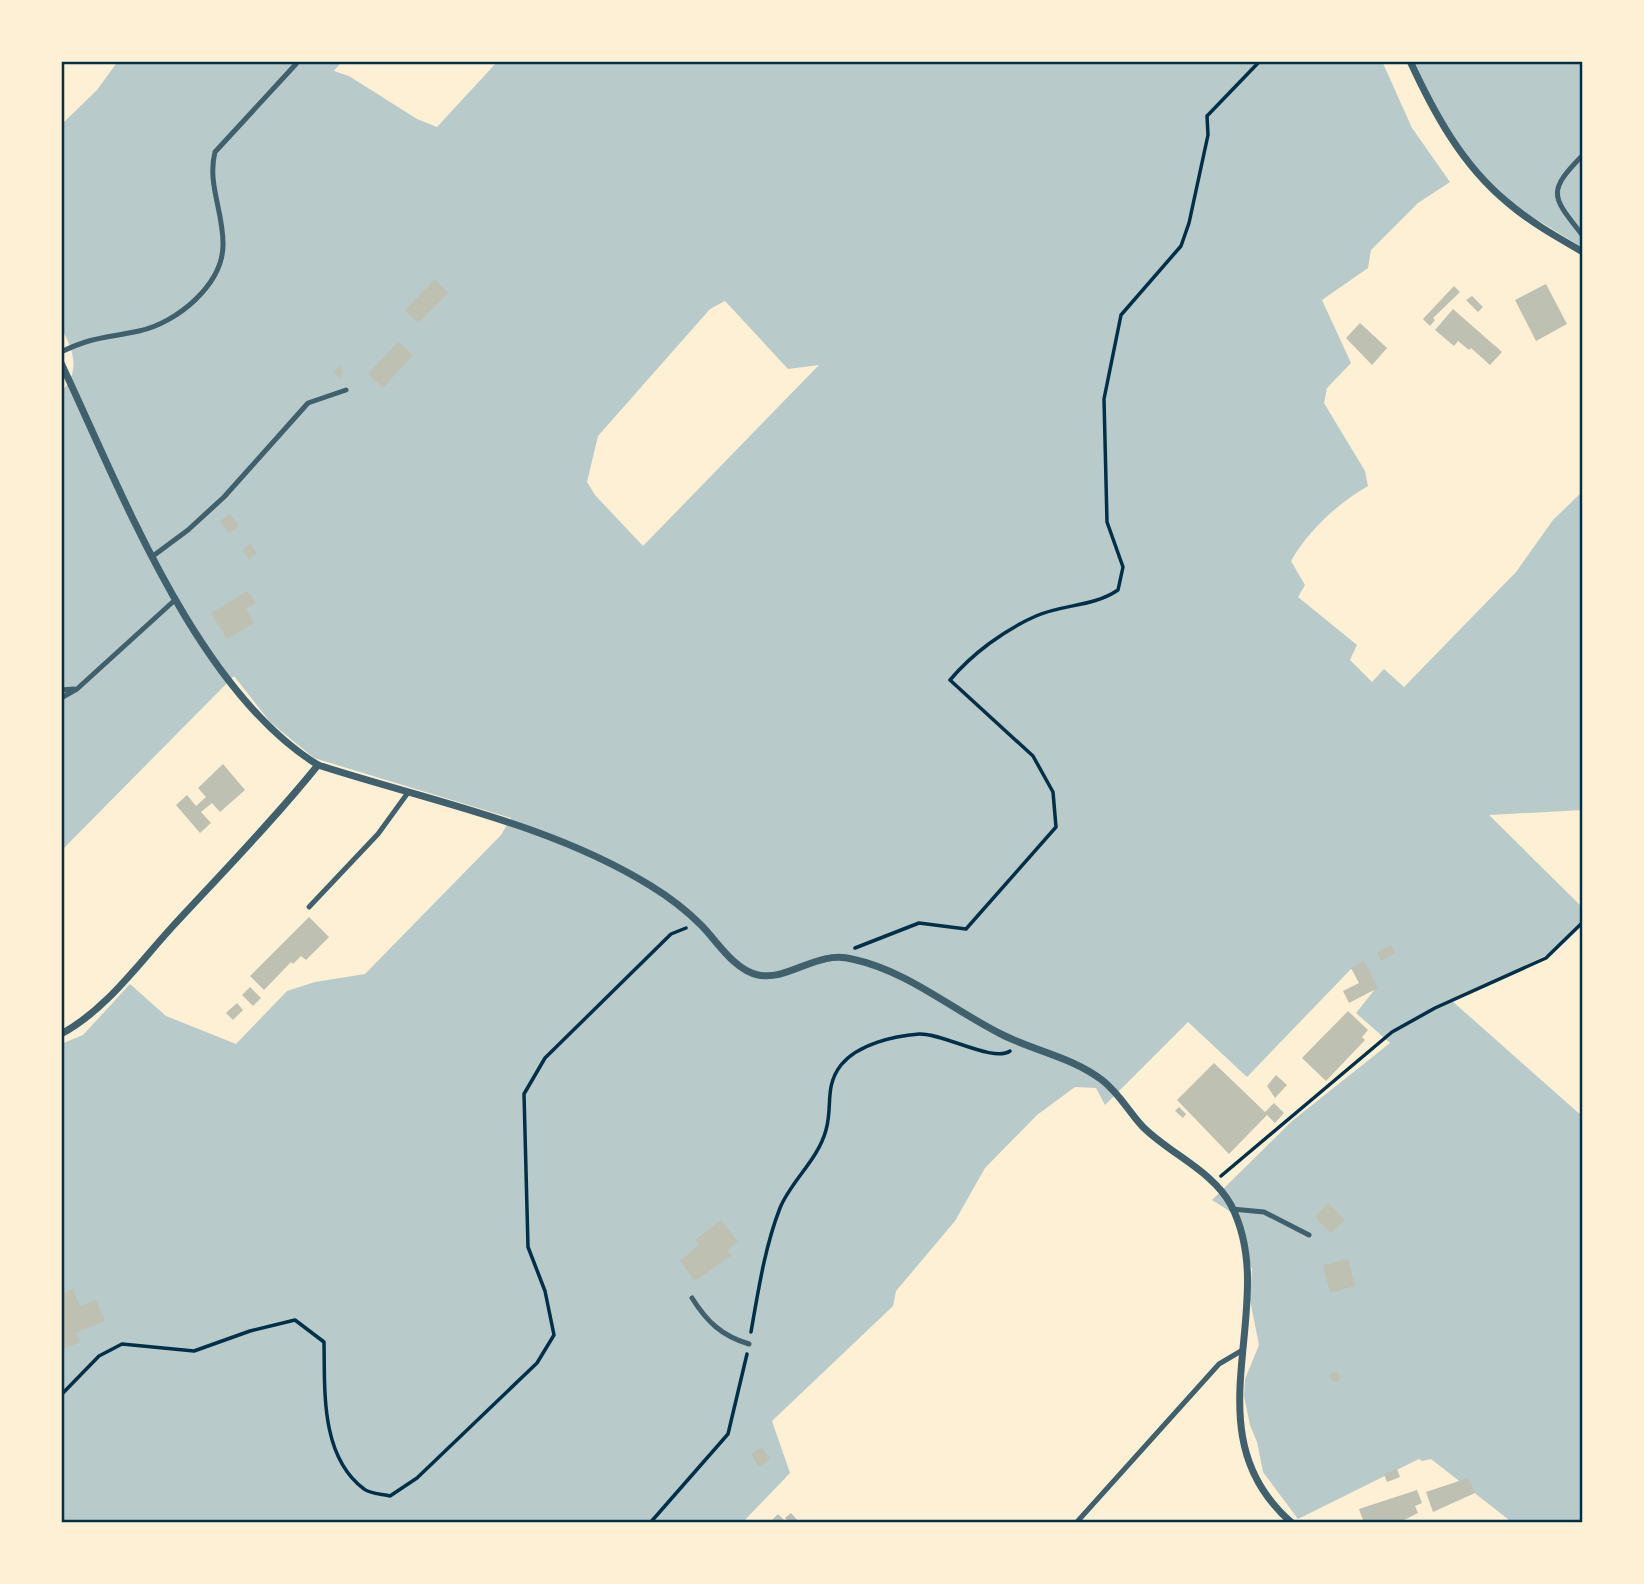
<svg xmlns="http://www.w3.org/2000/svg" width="1644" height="1584" viewBox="0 0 1644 1584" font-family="'Exo 2',sans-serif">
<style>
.green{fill:#b9caca;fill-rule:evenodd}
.building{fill:#bec0b2}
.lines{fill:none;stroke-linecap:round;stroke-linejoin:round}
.path{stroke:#003049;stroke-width:3.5}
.service{stroke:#3f606c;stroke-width:5}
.minor{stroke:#3f606c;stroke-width:7}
.neatline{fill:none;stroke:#003049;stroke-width:2.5}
</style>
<rect width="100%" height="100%" fill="#fdf0d5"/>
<g class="green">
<path d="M118 61H342L334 71 349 76 417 119 437 127 498 61H1382L1412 128 1450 182 1418 203 1371 250 1368 268 1322 300 1351 363 1327 388 1324 403 1365 471 1368 486C1338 503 1308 531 1291 561L1305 585 1298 597 1357 645 1350 660 1372 682 1384 669 1404 687 1516 572 1553 520 1583 491V810L1489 815 1583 908V922L1551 953 1451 1000 1583 1117V1523H1513L1431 1459 1422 1461 1419 1459 1298 1519 1263 1472 1257 1442 1250 1425 1244 1396 1245 1379 1259 1345 1250 1300 1252 1269 1231 1212 1212 1200 1292 1121 1390 1043 1356 1013 1376 988 1351 969 1247 1077 1188 1022 1105 1105 1096 1088 1075 1087 1037 1115 985 1168 955 1221 896 1291 893 1306 772 1421 790 1473 742 1523H61V1044L83 1035 130 984 166 1016 236 1044 287 991 315 982 365 974 501 835 511 818 314 758 270 722 234 676 61 851V392C81 372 74 350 61 328V125L97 90ZM725 301 788 369 819 365 643 546 595 495 587 482 598 436 710 309Z"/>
<path d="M1411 61H1583V248L1508 202 1453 144Z"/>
</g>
<g class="building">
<path d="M435 279 448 293 418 323 405 310Z"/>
<path d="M1546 284 1567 324 1536 341 1515 300Z"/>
<path d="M1454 286 1460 292 1433 318 1435 320 1430 326 1423 319Z"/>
<path d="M1472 296 1483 307 1478 312 1466 300Z"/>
<path d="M1453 309 1502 352 1490 365 1471 348 1469 350 1458 341 1454 346 1435 330Z"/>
<path d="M1360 323 1387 348 1372 365 1346 338Z"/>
<path d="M398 342 413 355 383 388 368 374Z"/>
<path d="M339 366 343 370 340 378 333 373Z"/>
<path d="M230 514 239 526 229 533 220 521Z"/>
<path d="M250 544 257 553 249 559 242 550Z"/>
<path d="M248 591 256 603 246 609 254 623 227 639 211 613Z"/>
<path d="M223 764 245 790 220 812 212 803 201 812 211 823 200 833 176 805 187 795 196 806 206 797 198 788Z"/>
<path d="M309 917 329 937 306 960 301 956 293 964 291 962 264 990 250 976Z"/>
<path d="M1391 945 1395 953 1381 961 1377 952Z"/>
<path d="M1364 961 1378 988 1349 1003 1343 991 1359 983 1351 968Z"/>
<path d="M250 987 261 998 253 1006 242 995Z"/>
<path d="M237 1003 243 1010 233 1020 226 1013Z"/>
<path d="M1348 1011 1368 1030 1362 1037 1365 1040 1326 1081 1302 1058Z"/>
<path d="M1214 1063 1265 1112 1274 1103 1284 1113 1275 1123 1267 1115 1229 1154 1177 1100Z"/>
<path d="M1276 1075 1287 1085 1275 1098 1267 1086Z"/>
<path d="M1179 1107 1186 1114 1183 1118 1175 1111Z"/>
<path d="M1328 1203 1345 1220 1331 1233 1315 1217Z"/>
<path d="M721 1220 738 1242 727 1250 732 1255 695 1281 680 1261 699 1245 695 1240Z"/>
<path d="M1348 1259 1355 1286 1330 1293 1323 1265Z"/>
<path d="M73 1289 80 1306 96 1300 105 1321 76 1333 80 1342 61 1350V1294Z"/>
<circle cx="1335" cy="1377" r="5"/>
<path d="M762 1447 770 1459 759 1467 751 1454Z"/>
<path d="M1397 1469 1400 1477 1387 1482 1384 1474Z"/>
<path d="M1468 1478 1475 1493 1433 1512 1426 1492Z"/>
<path d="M1417 1490 1422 1503 1415 1506 1418 1513 1398 1523H1364L1359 1509Z"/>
<path d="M791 1513 800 1523H789L785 1518Z"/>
<path d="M778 1514 787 1523H769Z"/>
</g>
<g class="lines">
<g class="path">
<path d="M855 948 919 923 966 929 1056 827 1053 792 1033 756 950 680C972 654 1004 630 1036 616 1063 604 1093 607 1118 590L1123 567 1107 522 1104 399 1121 315 1181 246 1189 223 1208 135 1207 116 1260 61"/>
<path d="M1221 1176 1392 1032 1435 1008 1546 958 1583 922"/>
<path d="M751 1332C758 1292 765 1246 780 1208 791 1181 818 1160 826 1130 833 1106 824 1087 841 1065 858 1044 894 1036 919 1034 943 1033 994 1063 1010 1051"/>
<path d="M61 1395 99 1356 122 1344 194 1351 250 1331 295 1320 324 1342C325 1390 320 1456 364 1489 370 1494 382 1494 390 1496L417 1478 537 1363 554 1335 545 1291 528 1247 524 1094 545 1058 671 934 686 928"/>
<path d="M650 1523 728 1434 747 1354"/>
</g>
<g class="service">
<path d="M1583 155C1545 193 1553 197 1583 236"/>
<path d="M61 352C94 336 107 338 139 331 177 323 224 284 223 243 223 211 207 183 215 152L296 64"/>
<path d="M153 556 188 530 224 497 308 403 346 390"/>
<path d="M61 690 74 689"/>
<path d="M61 698 77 689 176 599"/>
<path d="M309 907 378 834 407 794"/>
<path d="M1232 1209 1264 1212 1309 1235"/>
<path d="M692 1298C707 1322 722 1336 749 1344"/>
<path d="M1076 1523 1219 1364 1241 1351"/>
</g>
<g class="minor">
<path d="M1410 61C1434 113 1462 165 1507 202 1530 222 1557 237 1583 252"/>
<path d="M61 363C121 490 196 690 318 765 429 801 551 824 651 886 669 897 686 910 701 925 717 941 734 970 758 975 790 981 816 950 852 959 908 971 951 1009 1001 1034 1034 1051 1072 1057 1102 1080 1119 1093 1129 1112 1143 1127 1170 1154 1213 1171 1231 1205 1283 1306 1186 1431 1292 1523"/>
<path d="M61 1034C106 1010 139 963 173 926 222 873 272 822 318 765"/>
</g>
</g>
<rect width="1644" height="1584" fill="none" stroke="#fdf0d5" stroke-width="126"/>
<rect x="63" y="63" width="1518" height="1458" class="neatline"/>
</svg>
